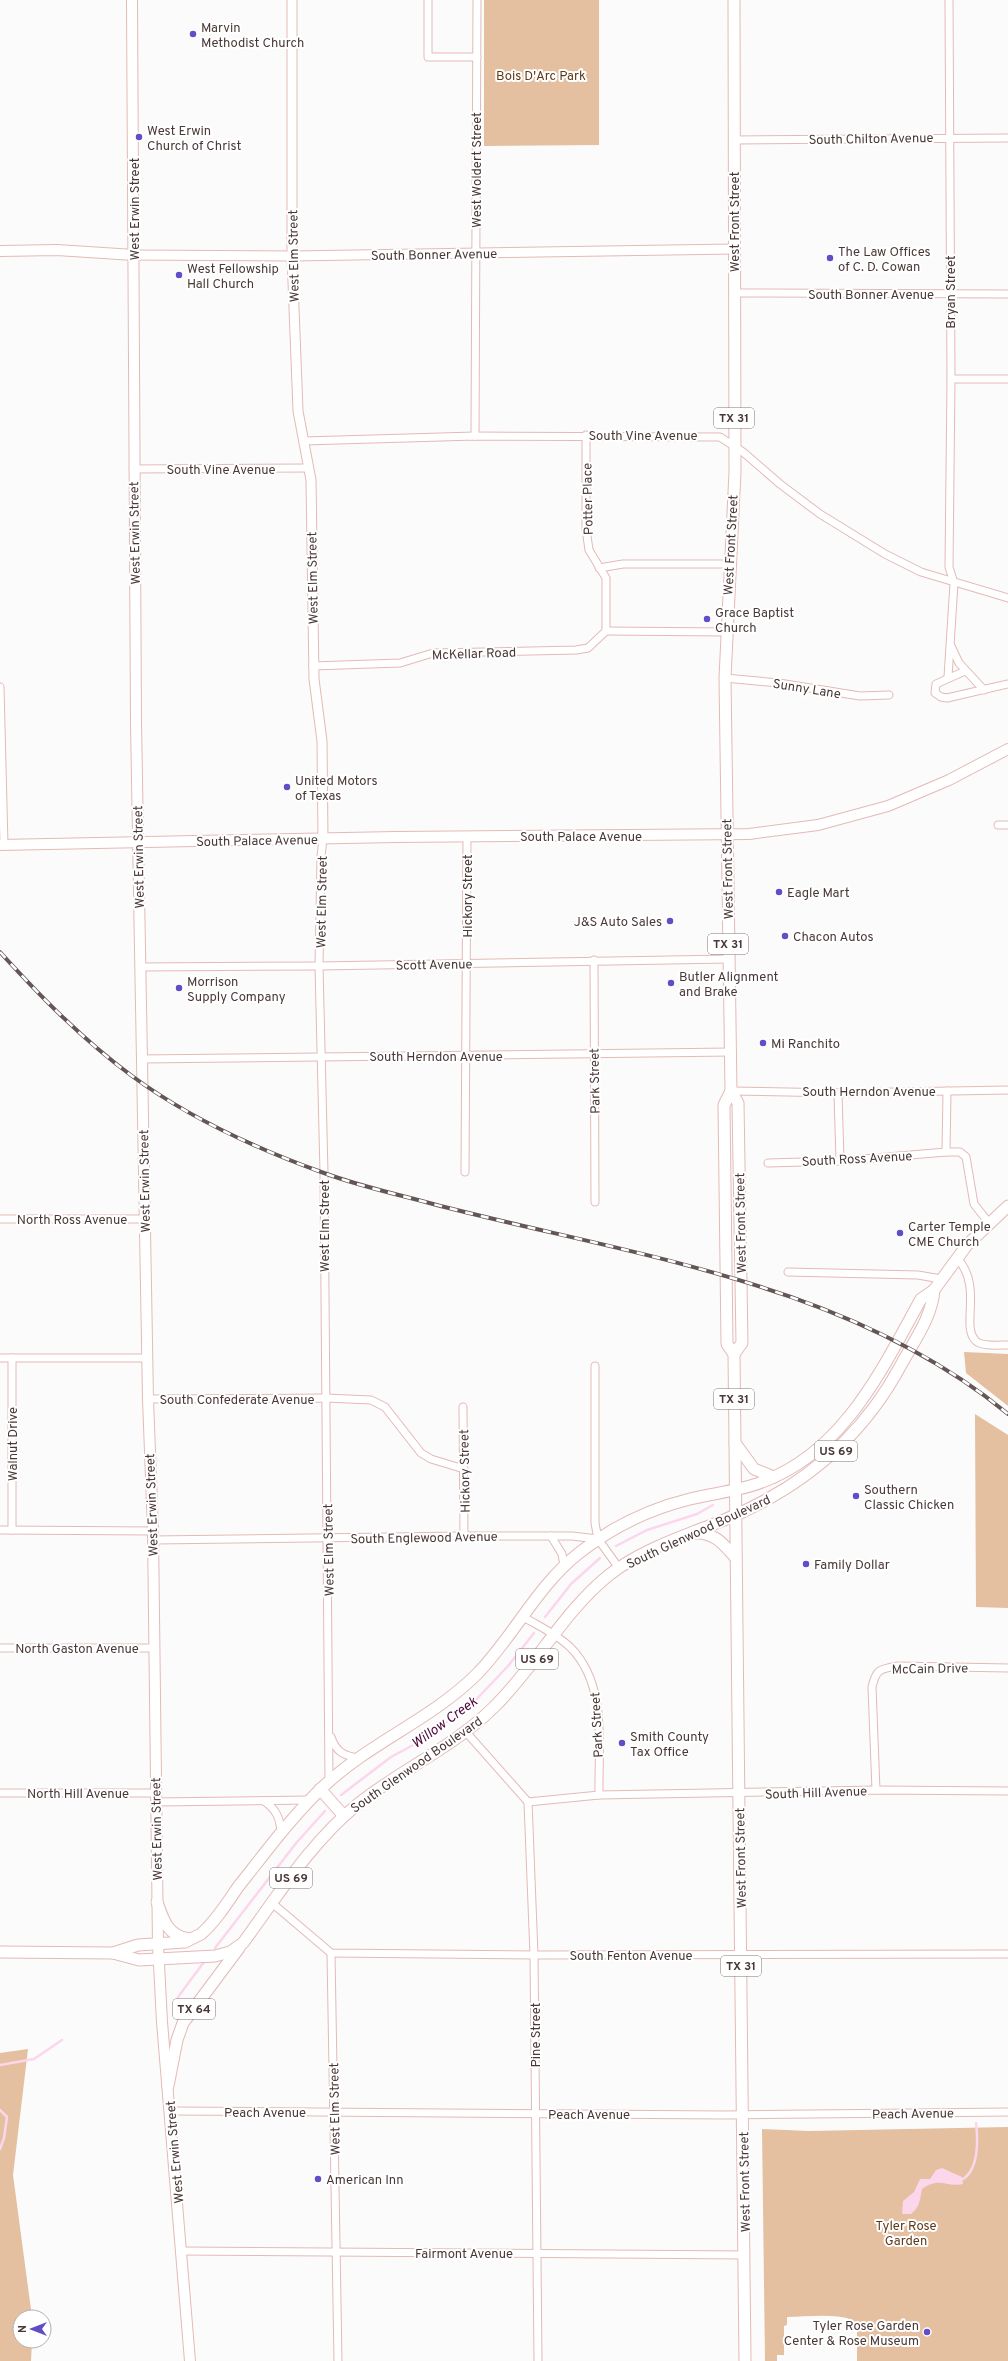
<svg xmlns="http://www.w3.org/2000/svg" width="1008" height="2361" viewBox="0 0 1008 2361" font-family="Overpass,sans-serif">
<style>
.green{fill:#e4bfa0}
.water{fill:#fcd6eb}
.lines{fill:none;stroke-linecap:round;stroke-linejoin:round}
.stream{stroke:#fcd6eb;stroke-width:2.5}
.minor-casing{stroke:#e3bab7;stroke-width:9}
.tertiary-casing{stroke:#e3bab7;stroke-width:11}
.secondary-casing{stroke:#e3bab7;stroke-width:12}
.primary-casing{stroke:#e3bab7;stroke-width:13}
.minor{stroke:#fff;stroke-width:7}
.tertiary{stroke:#fff;stroke-width:9}
.secondary{stroke:#fff;stroke-width:10}
.primary{stroke:#fff;stroke-width:11}
.rail-casing{stroke:#655656;stroke-width:4}
.rail{stroke:#fff;stroke-width:2.5;stroke-dasharray:8;stroke-linecap:butt}
.poi-dot{fill:#614ec6;stroke:#fff;stroke-width:1.5}
.labels{text-anchor:middle;stroke-width:4;stroke-linejoin:round;paint-order:stroke}
.shield{fill:#fff;stroke:#807473;stroke-width:1}
.shield-label{font-size:12px;font-weight:bold;fill:#493837}
.poi-label{font-size:13px;fill:#493837;stroke:#fff;text-anchor:start}
.park-label{font-size:13px;fill:#5c3917;stroke:#fff}
.street-label{font-size:13px;fill:#493837;stroke:#fff}
.water-label{font-size:14px;font-style:italic;fill:#4d0638;stroke:#fff}
</style>
<rect width="100%" height="100%" fill="#fbfbfb"/>
<g class="green">
<path d="M484 0H599V145L484 146Z"/>
<path d="M964 1352 1008 1354V1406L966 1373Z"/>
<path d="M975 1414 1008 1435V1608L976 1607Z"/>
<path d="M28 2049 13 2175 32 2317H20V2341H32L31 2361H0V2053Z"/>
<path d="M1008 2127V2361H857V2328H853V2320C832 2313 808 2317 787 2317V2325L784 2326V2355H777V2361H765L762 2129 809 2131Z"/>
</g>
<path class="water" d="M942 2168 962 2177 963 2184C945 2188 941 2176 922 2189 920 2199 920 2207 911 2214H902L903 2201 914 2192 920 2179H930L936 2170Z"/>
<g class="lines">
<g class="stream">
<path d="M616 1546 647 1530 697 1514 713 1505"/>
<path d="M545 1617 571 1584 600 1558"/>
<path d="M341 1795 391 1757 417 1743 471 1705 508 1666 534 1633"/>
<path d="M215 1948 297 1842 325 1811"/>
<path d="M178 1997 204 1962"/>
<path d="M0 2065 34 2059 62 2040"/>
<path d="M0 2110 7 2117 4 2138 0 2149"/>
<path d="M963 2179C979 2169 978 2139 976 2123"/>
</g>
<defs>
<g id="minor">
<path d="M428 0V57H477"/>
<path d="M734 140 1008 138"/>
<path d="M735 293 1008 294"/>
<path d="M951 379H1008"/>
<path d="M586 435V529L589 550 606 578V631"/>
<path d="M475 436 477 0"/>
<path d="M304 441 475 436 720 437 743 452 780 484 820 514 885 554 921 572 1008 598"/>
<path d="M133 469 309 468"/>
<path d="M599 568 623 564H730"/>
<path d="M606 631 725 632"/>
<path d="M951 646 959 663 984 690"/>
<path d="M313 666 400 663 433 653 576 650 588 648 606 631"/>
<path d="M965 671 936 684 935 693 941 697 947 698 1008 684"/>
<path d="M948 677 954 583 949 567 951 379 949 0"/>
<path d="M725 678 779 683 860 696 889 695"/>
<path d="M0 687 4 845"/>
<path d="M998 825H1008"/>
<path d="M323 839 321 856 319 966 324 1173 329 1781"/>
<path d="M594 960 595 1202"/>
<path d="M140 967 319 966 728 959"/>
<path d="M142 1059 731 1052"/>
<path d="M731 1091 838 1093 1008 1090"/>
<path d="M947 1091 946 1152H960L966 1157 974 1204 989 1223"/>
<path d="M838 1093 840 1161"/>
<path d="M768 1163 840 1161 946 1152"/>
<path d="M465 1172 467 836"/>
<path d="M0 1219H145"/>
<path d="M957 1258C983 1286 961 1325 975 1340 980 1347 1000 1345 1008 1345"/>
<path d="M788 1272 918 1275 941 1279"/>
<path d="M0 1358H148"/>
<path d="M12 1358V1530"/>
<path d="M595 1366V1523L598 1539 619 1568"/>
<path d="M148 1399 326 1398 371 1400 385 1407 421 1453 431 1459 464 1469"/>
<path d="M463 1407 464 1536"/>
<path d="M0 1530 153 1531"/>
<path d="M551 1536 562 1554 564 1566"/>
<path d="M153 1540 464 1536H572L598 1539"/>
<path d="M522 1616C538 1626 557 1634 571 1648 608 1686 598 1746 599 1795"/>
<path d="M0 1648H153"/>
<path d="M466 1732 528 1802 534 1955 538 2361"/>
<path d="M331 1737C336 1752 344 1756 359 1758"/>
<path d="M876 1790 872 1687C876 1669 880 1669 897 1666L1008 1668"/>
<path d="M0 1793H156"/>
<path d="M264 1801C276 1809 280 1818 281 1832"/>
<path d="M156 1802 309 1800"/>
<path d="M528 1802 599 1795 876 1790 1008 1791"/>
<path d="M272 1903 331 1953 534 1955 1008 1954"/>
<path d="M331 1953 338 2361"/>
<path d="M170 2111 726 2115 1008 2112"/>
<path d="M182 2251 745 2255"/>
</g>
<g id="tertiary">
<path d="M292 0V256L298 411 311 480 314 679 322 741 323 839"/>
<path d="M134 255 292 256 734 249"/>
</g>
<g id="secondary">
<path d="M132 0 136 723 148 1399 153 1531 158 1945 162 2022 190 2361"/>
<path d="M0 251 57 250 134 255"/>
<path d="M0 845 396 837 749 834 818 825 888 806 949 780 1008 749"/>
</g>
<g id="primary">
<path d="M734 0 735 472 725 678 731 1091 724 1105 727 1344 734 1354 745 2361"/>
<path d="M731 1091 738 1103 742 1343 734 1354"/>
<path d="M735 1443 754 1469 774 1477"/>
<path d="M695 1533C715 1532 724 1545 736 1558"/>
<path d="M320 1789 344 1816"/>
<path d="M157 1902C163 1920 168 1936 189 1939"/>
<path d="M0 1952 113 1953 139 1960 215 1956 230 1952 243 1943C278 1895 312 1841 358 1804 402 1769 454 1747 494 1707 536 1666 563 1612 609 1575 642 1549 685 1536 724 1520 800 1489 862 1438 901 1365 914 1341 932 1317 934 1290"/>
<path d="M113 1953 138 1945 185 1942 201 1934C216 1921 227 1903 238 1887 266 1852 292 1816 325 1785 371 1742 432 1719 477 1674 514 1636 537 1586 579 1553 612 1527 649 1509 690 1499 714 1493 739 1491 762 1482 844 1452 882 1369 921 1299L934 1290 967 1245 1008 1206"/>
<path d="M168 2086 177 2040 183 2023 239 1948"/>
</g>
</defs>
<use href="#minor" class="minor-casing"/>
<use href="#tertiary" class="tertiary-casing"/>
<use href="#secondary" class="secondary-casing"/>
<use href="#primary" class="primary-casing"/>
<use href="#minor" class="minor"/>
<use href="#tertiary" class="tertiary"/>
<use href="#secondary" class="secondary"/>
<use href="#primary" class="primary"/>
<defs>
<path id="rail" d="M0 952C41 997 83 1040 132 1076 189 1118 257 1149 324 1173 359 1186 396 1194 433 1204 628 1255 846 1281 1008 1414"/>
</defs>
<use href="#rail" class="rail-casing"/>
<use href="#rail" class="rail"/>
</g>
<g class="poi-dot">
<circle cx="193" cy="34" r="4"/>
<circle cx="139" cy="137" r="4"/>
<circle cx="830" cy="258" r="4"/>
<circle cx="179" cy="275" r="4"/>
<circle cx="707" cy="619" r="4"/>
<circle cx="287" cy="787" r="4"/>
<circle cx="779" cy="892" r="4"/>
<circle cx="670" cy="921" r="4"/>
<circle cx="785" cy="936" r="4"/>
<circle cx="671" cy="983" r="4"/>
<circle cx="179" cy="988" r="4"/>
<circle cx="763" cy="1043" r="4"/>
<circle cx="900" cy="1233" r="4"/>
<circle cx="856" cy="1496" r="4"/>
<circle cx="806" cy="1564" r="4"/>
<circle cx="622" cy="1743" r="4"/>
<circle cx="318" cy="2179" r="4"/>
<circle cx="927" cy="2332" r="4"/>
</g>
<g class="labels">
<g class="shield">
<rect x="714" y="408" width="40" height="20" rx="3"/>
<rect x="708" y="934" width="40" height="20" rx="3"/>
<rect x="714" y="1389" width="40" height="20" rx="3"/>
<rect x="815" y="1441" width="42" height="20" rx="3"/>
<rect x="516" y="1649" width="42" height="20" rx="3"/>
<rect x="270" y="1868" width="42" height="20" rx="3"/>
<rect x="721" y="1956" width="40" height="20" rx="3"/>
<rect x="173" y="1999" width="42" height="20" rx="3"/>
</g>
<g class="shield-label">
<text x="734" y="422">TX 31</text>
<text x="728" y="948">TX 31</text>
<text x="734" y="1403">TX 31</text>
<text x="836" y="1455">US 69</text>
<text x="537" y="1663">US 69</text>
<text x="291" y="1882">US 69</text>
<text x="741" y="1970">TX 31</text>
<text x="194" y="2013">TX 64</text>
</g>
<g class="poi-label">
<text x="201" y="32">Marvin<tspan x="201" dy="15">Methodist Church</tspan></text>
<text x="147" y="135">West Erwin<tspan x="147" dy="15">Church of Christ</tspan></text>
<text x="838" y="256">The Law Offices<tspan x="838" dy="15">of C. D. Cowan</tspan></text>
<text x="187" y="273">West Fellowship<tspan x="187" dy="15">Hall Church</tspan></text>
<text x="715" y="617">Grace Baptist<tspan x="715" dy="15">Church</tspan></text>
<text x="295" y="785">United Motors<tspan x="295" dy="15">of Texas</tspan></text>
<text x="787" y="897">Eagle Mart</text>
<text x="662" y="926" text-anchor="end">J&amp;S Auto Sales</text>
<text x="793" y="941">Chacon Autos</text>
<text x="679" y="981">Butler Alignment<tspan x="679" dy="15">and Brake</tspan></text>
<text x="187" y="986">Morrison<tspan x="187" dy="15">Supply Company</tspan></text>
<text x="771" y="1048">Mi Ranchito</text>
<text x="908" y="1231">Carter Temple<tspan x="908" dy="15">CME Church</tspan></text>
<text x="864" y="1494">Southern<tspan x="864" dy="15">Classic Chicken</tspan></text>
<text x="814" y="1569">Family Dollar</text>
<text x="630" y="1741">Smith County<tspan x="630" dy="15">Tax Office</tspan></text>
<text x="326" y="2184">American Inn</text>
<text x="919" y="2330" text-anchor="end">Tyler Rose Garden<tspan x="919" dy="15">Center &amp; Rose Museum</tspan></text>
</g>
<g class="park-label">
<text x="541" y="80">Bois D'Arc Park</text>
<text x="906" y="2230">Tyler Rose<tspan x="906" dy="15">Garden</tspan></text>
</g>
<g class="street-label">
<text transform="translate(871 138) rotate(-1)" y="5">South Chilton Avenue</text>
<text transform="translate(476 170) rotate(-90)" y="5">West Woldert Street</text>
<text transform="translate(134 209) rotate(-90)" y="5">West Erwin Street</text>
<text transform="translate(734 222) rotate(-90)" y="5">West Front Street</text>
<text transform="translate(434 254) rotate(-1)" y="5">South Bonner Avenue</text>
<text transform="translate(293 256) rotate(-91)" y="5">West Elm Street</text>
<text transform="translate(950 292) rotate(-90)" y="5">Bryan Street</text>
<text x="871" y="299">South Bonner Avenue</text>
<text x="643" y="440">South Vine Avenue</text>
<text x="221" y="474">South Vine Avenue</text>
<text transform="translate(587 499) rotate(-91)" y="5">Potter Place</text>
<text transform="translate(134 533) rotate(-91)" y="5">West Erwin Street</text>
<text transform="translate(730 545) rotate(-87)" y="5">West Front Street</text>
<text transform="translate(312 578) rotate(-91)" y="5">West Elm Street</text>
<text transform="translate(474 653) rotate(-2)" y="5">McKellar Road</text>
<text transform="translate(807 688) rotate(9)" y="5">Sunny Lane</text>
<text x="581" y="841">South Palace Avenue</text>
<text transform="translate(257 840) rotate(-1)" y="5">South Palace Avenue</text>
<text transform="translate(138 857) rotate(-91)" y="5">West Erwin Street</text>
<text transform="translate(727 869) rotate(-91)" y="5">West Front Street</text>
<text transform="translate(467 896) rotate(-90)" y="5">Hickory Street</text>
<text transform="translate(321 902) rotate(-89)" y="5">West Elm Street</text>
<text transform="translate(434 964) rotate(-1)" y="5">Scott Avenue</text>
<text x="436" y="1061">South Herndon Avenue</text>
<text transform="translate(594 1081) rotate(-91)" y="5">Park Street</text>
<text x="869" y="1096">South Herndon Avenue</text>
<text transform="translate(857 1158) rotate(-3)" y="5">South Ross Avenue</text>
<text transform="translate(144 1181) rotate(-91)" y="5">West Erwin Street</text>
<text x="72" y="1224">North Ross Avenue</text>
<text transform="translate(740 1223) rotate(-91)" y="5">West Front Street</text>
<text transform="translate(324 1226) rotate(-90)" y="5">West Elm Street</text>
<text x="237" y="1404">South Confederate Avenue</text>
<text transform="translate(12 1444) rotate(-90)" y="5">Walnut Drive</text>
<text transform="translate(464 1471) rotate(-91)" y="5">Hickory Street</text>
<text transform="translate(151 1505) rotate(-92)" y="5">West Erwin Street</text>
<text transform="translate(698 1531) rotate(-25)" y="5">South Glenwood Boulevard</text>
<text transform="translate(424 1537) rotate(-1)" y="5">South Englewood Avenue</text>
<text transform="translate(328 1550) rotate(-91)" y="5">West Elm Street</text>
<text x="77" y="1653">North Gaston Avenue</text>
<text transform="translate(930 1668) rotate(-1)" y="5">McCain Drive</text>
<text transform="translate(596 1725) rotate(-93)" y="5">Park Street</text>
<text transform="translate(416 1764) rotate(-35)" y="5">South Glenwood Boulevard</text>
<text transform="translate(816 1792) rotate(-2)" y="5">South Hill Avenue</text>
<text x="78" y="1798">North Hill Avenue</text>
<text transform="translate(156 1829) rotate(-91)" y="5">West Erwin Street</text>
<text transform="translate(740 1858) rotate(-91)" y="5">West Front Street</text>
<text x="631" y="1960">South Fenton Avenue</text>
<text transform="translate(535 2035) rotate(-90)" y="5">Pine Street</text>
<text transform="translate(334 2109) rotate(-91)" y="5">West Elm Street</text>
<text x="265" y="2117">Peach Avenue</text>
<text transform="translate(913 2113) rotate(-1)" y="5">Peach Avenue</text>
<text x="589" y="2119">Peach Avenue</text>
<text transform="translate(174 2152) rotate(-95)" y="5">West Erwin Street</text>
<text transform="translate(744 2182) rotate(-91)" y="5">West Front Street</text>
<text x="464" y="2258">Fairmont Avenue</text>
</g>
<g class="water-label">
<text transform="translate(444 1722) rotate(-36)" y="5">Willow Creek</text>
</g>
</g>
<g transform="translate(32 2329) rotate(270)"><circle r="19" fill="#ffffff" stroke="#b6afaf"/>
<path d="M0-3L7 15L0 10L-7 15Z" fill="#614ec6"/>
<text y="-6" font-size="11" font-weight="bold" text-anchor="middle" fill="#493837">N</text>
</g>
</svg>
